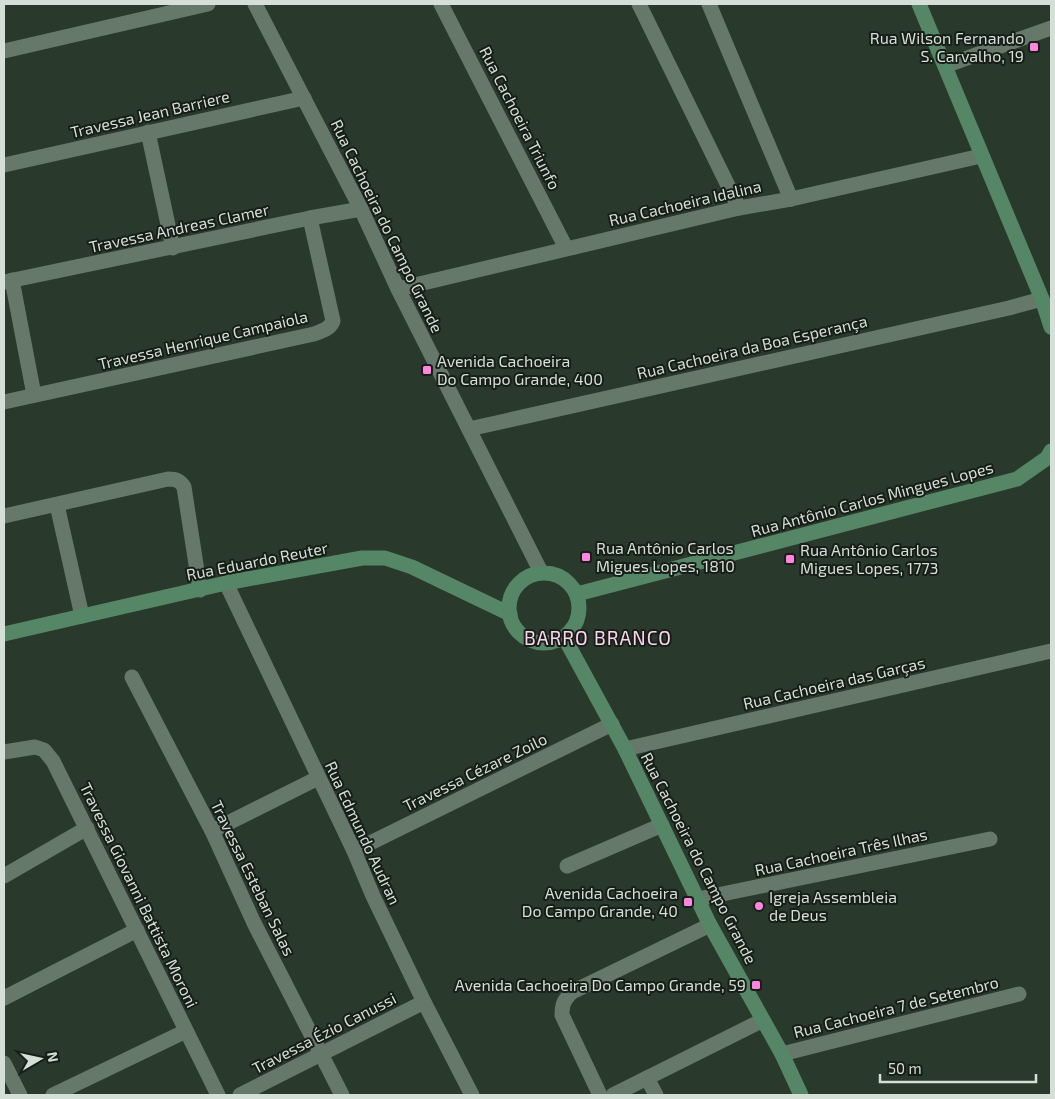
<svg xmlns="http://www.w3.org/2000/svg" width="1055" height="1099" viewBox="0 0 1055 1099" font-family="'Exo 2',sans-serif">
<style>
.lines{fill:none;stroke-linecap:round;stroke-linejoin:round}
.street{stroke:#66786a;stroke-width:15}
.secondary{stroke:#558666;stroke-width:15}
.poi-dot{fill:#ff85de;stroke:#171e18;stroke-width:2}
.labels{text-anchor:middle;stroke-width:4;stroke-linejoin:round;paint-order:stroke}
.poi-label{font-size:16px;fill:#d5dfd7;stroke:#171e18;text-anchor:start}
.street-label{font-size:16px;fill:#d5dfd7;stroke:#171e18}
.quarter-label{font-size:19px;letter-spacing:1px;fill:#fdd3ef;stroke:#171e18}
</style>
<rect width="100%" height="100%" fill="#29392c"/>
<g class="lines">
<g class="street">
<path d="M255 4 361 209 398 289 541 572"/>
<path d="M441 4 566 248"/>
<path d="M639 4 739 208"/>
<path d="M709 4 791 199"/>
<path d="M4 51 208 4"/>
<path d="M945 66 1051 28"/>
<path d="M148 132 173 248"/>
<path d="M4 165 304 98"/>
<path d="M12 280 34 395"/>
<path d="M4 282 310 218 361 209"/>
<path d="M398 289 739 208 791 199 981 156"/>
<path d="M4 402 314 334C322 331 330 329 333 321L310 218"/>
<path d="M469 429 1009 308 1042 299"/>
<path d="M57 505 82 616"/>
<path d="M4 516 168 479C175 479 180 480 184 487L200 590"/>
<path d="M226 583 354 851 373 896 424 1002 472 1095"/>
<path d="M132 677 212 831 254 923 342 1095"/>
<path d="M625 749 1051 651"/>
<path d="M4 752 35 747 44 750 53 761 218 1095"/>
<path d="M212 831 318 778"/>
<path d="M354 851 612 724"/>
<path d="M567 866 662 825"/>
<path d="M4 876 87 828"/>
<path d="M698 899 990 839"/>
<path d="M4 998 137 930"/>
<path d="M782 1054 1019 994"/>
<path d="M4 1063 20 1095"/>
<path d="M647 1078 656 1095"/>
<path d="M53 1095 186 1031"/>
<path d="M240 1095 424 1002"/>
<path d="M600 1095 562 1015C562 1004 564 1000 572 992L710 925"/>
<path d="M613 1095 763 1020"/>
</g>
<g class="secondary">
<path d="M919 4 1042 299 1051 327"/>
<circle cx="544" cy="608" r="35"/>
<path d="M577 594 1017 479 1047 458 1051 451"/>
<path d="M4 634 226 583 362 558H385L412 567 510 614"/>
<path d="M564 637 625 749 710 925 782 1054 801 1095"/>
</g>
</g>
<g class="poi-dot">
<rect x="1029" y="42" width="10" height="10" rx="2.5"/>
<rect x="422" y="365" width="10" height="10" rx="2.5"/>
<rect x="581" y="552" width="10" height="10" rx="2.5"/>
<rect x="785" y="554" width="10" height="10" rx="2.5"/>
<rect x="683" y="897" width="10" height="10" rx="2.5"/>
<circle cx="759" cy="906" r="5"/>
<rect x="751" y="980" width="10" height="10" rx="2.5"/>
</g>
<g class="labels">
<g class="poi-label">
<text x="1024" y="44" text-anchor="end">Rua Wilson Fernando<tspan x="1024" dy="18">S. Carvalho, 19</tspan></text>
<text x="437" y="367">Avenida Cachoeira<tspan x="437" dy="18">Do Campo Grande, 400</tspan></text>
<text x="596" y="554">Rua Antônio Carlos<tspan x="596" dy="18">Migues Lopes, 1810</tspan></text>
<text x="800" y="556">Rua Antônio Carlos<tspan x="800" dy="18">Migues Lopes, 1773</tspan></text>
<text x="678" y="899" text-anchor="end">Avenida Cachoeira<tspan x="678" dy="18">Do Campo Grande, 40</tspan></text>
<text x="769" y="903">Igreja Assembleia<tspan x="769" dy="18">de Deus</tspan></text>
<text x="746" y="991" text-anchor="end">Avenida Cachoeira Do Campo Grande, 59</text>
</g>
<g class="street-label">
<text transform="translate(150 114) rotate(-13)" y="6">Travessa Jean Barriere</text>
<text transform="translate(520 118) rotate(63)" y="6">Rua Cachoeira Triunfo</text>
<text transform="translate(685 203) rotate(-13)" y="6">Rua Cachoeira Idalina</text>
<text transform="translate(387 226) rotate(64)" y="6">Rua Cachoeira do Campo Grande</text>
<text transform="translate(179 228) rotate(-12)" y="6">Travessa Andreas Clamer</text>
<text transform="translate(203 340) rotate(-13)" y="6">Travessa Henrique Campaiola</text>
<text transform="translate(752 347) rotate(-13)" y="6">Rua Cachoeira da Boa Esperança</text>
<text transform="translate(872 499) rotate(-15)" y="6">Rua Antônio Carlos Mingues Lopes</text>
<text transform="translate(257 561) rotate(-11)" y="6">Rua Eduardo Reuter</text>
<text transform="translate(834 683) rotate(-13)" y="6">Rua Cachoeira das Garças</text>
<text transform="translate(475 772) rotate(-26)" y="6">Travessa Cézare Zoilo</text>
<text transform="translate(363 833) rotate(65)" y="6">Rua Edmundo Audran</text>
<text transform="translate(841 852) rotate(-12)" y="6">Rua Cachoeira Três Ilhas</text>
<text transform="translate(699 858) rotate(63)" y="6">Rua Cachoeira do Campo Grande</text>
<text transform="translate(253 878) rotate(64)" y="6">Travessa Esteban Salas</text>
<text transform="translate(139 895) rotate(64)" y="6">Travessa Giovanni Battista Moroni</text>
<text transform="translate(896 1007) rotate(-14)" y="6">Rua Cachoeira 7 de Setembro</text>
<text transform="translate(324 1033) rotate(-27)" y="6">Travessa Ézio Canussi</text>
</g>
<g class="quarter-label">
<text x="598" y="645">BARRO BRANCO</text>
</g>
</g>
<rect width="1055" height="1099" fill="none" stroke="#d5dfd7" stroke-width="10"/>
<g transform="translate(40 1059) rotate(81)" stroke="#171e18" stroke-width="4" paint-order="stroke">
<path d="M0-4L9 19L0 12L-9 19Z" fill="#d5dfd7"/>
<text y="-8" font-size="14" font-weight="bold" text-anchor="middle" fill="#d5dfd7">N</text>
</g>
<path d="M880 1074v8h156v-8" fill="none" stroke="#d5dfd7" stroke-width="2.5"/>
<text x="888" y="1074" font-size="15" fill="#d5dfd7" stroke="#171e18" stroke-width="4" paint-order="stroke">50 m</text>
</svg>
